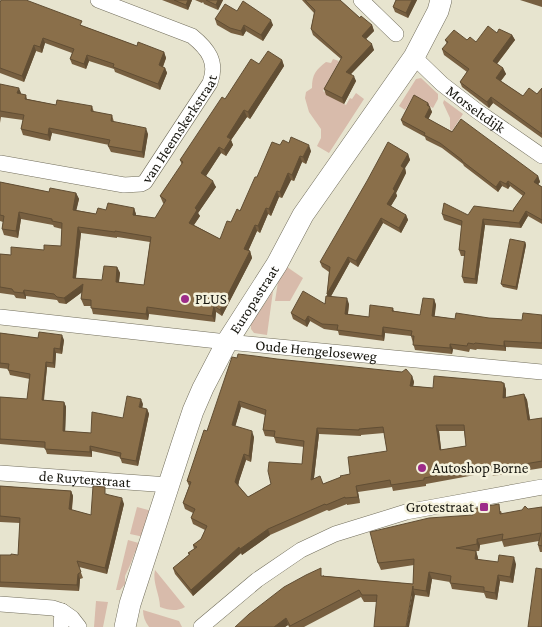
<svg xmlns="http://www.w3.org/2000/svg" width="542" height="627" viewBox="0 0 542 627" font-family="'Crimson Pro',serif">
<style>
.green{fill:#d8bbab}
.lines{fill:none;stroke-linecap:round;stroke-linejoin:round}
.street-casing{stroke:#726e5c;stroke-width:16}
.secondary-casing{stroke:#726e5c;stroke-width:22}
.street{stroke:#fff;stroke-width:15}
.secondary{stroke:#fff;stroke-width:21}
.wall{fill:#775f40;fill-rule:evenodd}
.shaded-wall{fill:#614e34}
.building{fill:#8a6f4a;stroke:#614e34;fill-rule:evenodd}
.poi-dot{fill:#9d2c89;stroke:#f4f1dc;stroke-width:2}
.labels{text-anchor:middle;stroke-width:5;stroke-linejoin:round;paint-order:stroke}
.street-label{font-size:15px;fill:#181710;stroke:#f4f1dc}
.poi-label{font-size:15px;fill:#181710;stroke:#f4f1dc;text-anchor:start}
</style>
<rect width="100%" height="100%" fill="#e7e4cf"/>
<g class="green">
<path d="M333 59 339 61 323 91 346 105 350 98 352 99 356 93 364 99 329 153 317 146 321 138V129L309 112 305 98 306 92 312 88C312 74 316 70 326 62L331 63Z"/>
<path d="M421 78 438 94V99L433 108 413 97 405 110 399 106 416 79Z"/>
<path d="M444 100 463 114 452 131 450 129V118L443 103Z"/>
<path d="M287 267 303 278 290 301H275L278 282Z"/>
<path d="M273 291 267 335 254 333 251 329V324Z"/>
<path d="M137 507 152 511 144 537 130 534Z"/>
<path d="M128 540 142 544 140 550 135 552 131 563 125 576V584L120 590H116Z"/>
<path d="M155 570 185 607C176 612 169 610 160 607 160 595 152 582 155 570Z"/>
<path d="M96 601 108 602 103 627H94Z"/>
<path d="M143 610 179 621 182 627H149C145 622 143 616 143 610Z"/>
</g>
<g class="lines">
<defs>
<g id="street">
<path d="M361 0 396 34"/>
<path id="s1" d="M414 57 442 84 477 111 542 156"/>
<path id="s2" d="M0 163 124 185 141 184 145 182 210 83C218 62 208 49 192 36L98 0"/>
<path id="s3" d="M0 317 227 342 542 372"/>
<path id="s4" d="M0 473 169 485"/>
<path d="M0 604 53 608 62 611"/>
<path d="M61 627 62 611 72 618 79 627"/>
<path d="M201 627 257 580 301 550 335 534 406 512 542 487"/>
</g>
<g id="secondary">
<path id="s5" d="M125 627 130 604 182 444 193 411 203 388 227 342 277 264 303 215 414 57 438 11 441 0"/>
</g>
</defs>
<use href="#street" class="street-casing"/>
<use href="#secondary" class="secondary-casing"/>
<use href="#street" class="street"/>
<use href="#secondary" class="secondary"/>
</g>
<g class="wall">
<path d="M162 0H192L188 10Z"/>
<path d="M195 0H223L218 10 204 4 203 2 202 3Z"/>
<path d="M302 0H340L360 18 372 25 374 31 366 39 374 50 351 74 356 81 344 104 326 95 324 89 341 59 313 35 311 29 314 13Z"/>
<path d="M396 0H417L408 18 395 12 393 7Z"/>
<path d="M520 0H542V7Z"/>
<path d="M0 3 83 26 137 46 164 52 166 58 163 67 165 68 167 73 160 90 115 72 114 69 89 61 86 69 72 64 70 59 72 53 45 43 42 53 36 51 24 82 0 73Z"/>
<path d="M237 11 273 25 263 41 246 31 243 36 231 33 217 25 215 19Z"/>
<path d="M497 33 512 35 515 40 497 64 503 68 506 74 501 81 523 96 537 94 542 88V138L493 103 489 108 462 87 460 82 467 72 444 55 442 49 447 44 445 40H467L476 42Z"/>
<path d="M282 60 284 66 250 119 247 117 231 140 233 145 226 156 221 153 206 176 216 187 198 213 200 216 194 225 220 239 231 222 240 211 257 177 280 145 311 151 306 164 302 162 294 181 291 180 282 198 279 197 271 216 268 214 260 233 257 231 248 251H250L252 258 222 316 216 312 215 322 149 314 148 320 93 314 91 306H84L81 299 82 292 66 304 59 303 57 300 26 296V299L16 298 14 295 0 293V254L11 255 44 250 61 246 62 229 54 227 53 225 21 219 18 238 4 235 2 229 3 222 0 221V182L49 192 76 193 79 199 76 210 96 214 106 210 134 208 136 215 155 218 164 204 163 203 160 196 182 165 180 160 225 99 259 64ZM81 233 117 238V237L150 242 144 285 119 282 120 273 117 267 102 280 76 278Z"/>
<path d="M0 84 21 93V94L26 95 27 99 56 105 92 106 94 112 112 115 114 122 148 134 144 158 111 152 108 146 109 145 52 133 50 141 23 135 21 129 23 120 1 117 0 123Z"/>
<path d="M428 103 432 112 428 119 538 176 540 182 538 184 542 187V224L528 216 521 228 485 225 477 284 464 283 462 277 465 256H461L459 250 462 226 444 220 442 214 468 215 513 211V210L523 196 510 186 508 189 502 186 498 192 464 166 463 164 442 148 426 140 425 137 403 125 401 120Z"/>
<path d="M408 154 410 160 405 168 406 173 396 193 397 196 391 206 406 215 408 220 401 233 383 223 358 267 350 262 331 296 349 304 348 314 369 317 393 308 394 311 420 315 434 299 436 305 434 316 455 319 489 318 522 320 542 315V349L506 347V351L477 349 476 350 470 349 469 352 453 349 452 354 415 350 411 336 385 333 384 341 339 335 338 331 324 329 310 321 307 327 293 319 291 313 325 304 327 296 329 272 322 267 320 262Z"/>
<path d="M525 242 526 245 517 290 503 287 501 284Z"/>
<path d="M0 333 38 338 64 340 62 354 56 353 55 368 47 367 44 400 64 402 66 407 65 431 91 433 123 418 143 404 142 408 147 409 149 414 138 466 122 463 120 457 92 451V457L47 454 45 448 0 444V397L27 399 30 379 10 375 8 369 0 368Z"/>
<path d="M237 358 277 359 412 376 414 382 413 386 433 388 502 382 503 383H504L506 390V398L524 394 527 400 530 420 542 418V468L493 476 491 472 426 484V486L393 491 392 487 358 492 360 503 347 505V504L329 511 327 510 270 535 242 555 241 553 193 596 175 574 173 568 189 555 188 553 194 549 193 545 201 539 205 530 193 524 191 518 193 513 185 509 183 503 189 486 187 481ZM241 407 265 415 263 430 265 436 274 437 276 443 304 447 302 464 271 484 248 497 238 485 239 481 246 460 251 462 254 437 235 426ZM439 431H464L466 446 441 450ZM384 433 387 451 350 474 323 484 314 478 319 434 361 436V435Z"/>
<path d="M0 486 71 491 73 496 72 510 91 515 107 493V494L124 504 107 574 79 567 83 578 80 579 79 591 0 587V555H18L20 523 0 522Z"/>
<path d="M542 507V552H540L538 545 539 541 504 547 502 541 480 545 479 551H476L478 558V560L498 562 516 564 513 583 500 581 497 600 486 598 484 593 452 589 450 582 432 579 429 597 415 595 376 602H364L361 597 304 627H289L288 625 285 627H235L324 575V576L413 584 414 565 381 570 378 563 473 515 501 511 502 514Z"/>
</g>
<g class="shaded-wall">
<path d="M188 0H192L188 10 186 5Z"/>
<path d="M218 0H223L218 10 216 5Z"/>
<path d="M412 0H417L408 18 406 13Z"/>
<path d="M271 20 273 25 263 41 261 35Z"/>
<path d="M244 25 246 31 243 36 241 31Z"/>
<path d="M372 25 374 31 364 41 362 36Z"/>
<path d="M512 35 515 40 495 66 493 61Z"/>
<path d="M43 38 45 43 42 53 40 47Z"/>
<path d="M372 44 374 50 348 77 346 72Z"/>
<path d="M34 45 36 51 24 82 22 76Z"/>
<path d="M164 52 166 58 161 71 159 65Z"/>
<path d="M87 55 89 61 86 69 84 64Z"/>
<path d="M282 60 284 66 250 119 248 112Z"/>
<path d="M165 68 167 73 160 90 158 84Z"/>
<path d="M503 68 506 74 498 84 496 78Z"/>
<path d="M354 76 356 81 344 104 342 98Z"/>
<path d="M19 88 21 93 19 99 17 93Z"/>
<path d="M491 97 493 103 489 108 487 102Z"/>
<path d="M428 103 432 112 427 122 425 117Z"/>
<path d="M244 110 247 117 231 140 233 145 226 156 224 150 227 137Z"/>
<path d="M49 128 52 133 50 141 48 135Z"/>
<path d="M146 128 148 134 144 158 142 152Z"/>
<path d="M309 145 311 151 306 164 303 157Z"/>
<path d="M219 147 221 153 204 179 201 173Z"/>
<path d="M408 154 410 160 405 168 406 173 396 193 397 196 389 209 387 204 401 166Z"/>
<path d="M300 156 302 162 294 181 292 175Z"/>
<path d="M288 173 291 180 282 198 280 192Z"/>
<path d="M538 176 540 182 536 187 534 182Z"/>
<path d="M213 181 216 187 198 213 200 216 191 229 189 223 195 208Z"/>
<path d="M500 181 502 186 498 192 496 187Z"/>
<path d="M508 181 510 186 508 189 506 184Z"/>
<path d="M277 191 279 197 271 216 269 209Z"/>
<path d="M76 193 79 199 75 216 73 210Z"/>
<path d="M134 208 136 214 135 221 133 215Z"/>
<path d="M266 208 268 214 260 233 258 226Z"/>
<path d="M526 211 528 216 521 228 519 223Z"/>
<path d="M19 212 21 219 18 238 16 231Z"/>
<path d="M406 215 408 220 401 233 399 228Z"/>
<path d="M381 218 383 223 358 267 356 261Z"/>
<path d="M483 219 485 225 477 284 475 279Z"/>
<path d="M255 225 257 231 246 256 244 249Z"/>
<path d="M78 227 81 233 75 284 73 278Z"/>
<path d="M525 242 526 245 517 290 516 287Z"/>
<path d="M250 251 252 258 222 316 220 310Z"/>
<path d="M348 257 350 262 329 300 327 294Z"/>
<path d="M117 267 120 273 118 288 116 282Z"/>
<path d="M83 284 85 290 66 304 64 298Z"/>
<path d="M24 290 26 296V299L23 293Z"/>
<path d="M347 298 349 304 347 320 345 314Z"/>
<path d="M434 299 436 305 434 322 432 316Z"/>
<path d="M214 306 216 312 215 322 212 316Z"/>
<path d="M147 307 149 314 148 320 146 314Z"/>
<path d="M308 316 310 321 307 327 305 321Z"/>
<path d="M383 327 385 333 384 341 382 336Z"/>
<path d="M62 335 64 340 62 354 60 349Z"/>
<path d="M504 341 506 347V351L504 346Z"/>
<path d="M450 344 453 349 452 354 450 348Z"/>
<path d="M54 348 56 353 55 368 53 363Z"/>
<path d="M46 362 47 367 43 405 42 400Z"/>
<path d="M412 376 414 382 412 392 410 386Z"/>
<path d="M502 382 504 386V383L506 390 505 404 503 398Z"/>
<path d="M524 394 527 400 531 426 528 420Z"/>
<path d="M141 399 143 404 141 412 139 407Z"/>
<path d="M239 401 241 407 234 431 232 425Z"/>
<path d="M64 402 66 407 65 436 63 431Z"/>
<path d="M147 409 149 414 138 466 136 461Z"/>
<path d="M436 425 439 431 442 456 440 450Z"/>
<path d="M317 428 319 434 313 486 311 480Z"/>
<path d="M252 431 254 437 251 462 249 456Z"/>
<path d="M90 446 92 451V457L90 452Z"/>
<path d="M244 454 246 460 239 481 238 488 235 482 237 475Z"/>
<path d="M356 486 358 492 360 503 358 497Z"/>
<path d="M71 491 73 496 71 515 69 509Z"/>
<path d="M122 498 124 504 107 574 105 568Z"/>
<path d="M268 529 270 535 242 555 240 549Z"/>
<path d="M477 539 480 545 479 551 477 544Z"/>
<path d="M239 547 241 553 193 596 191 590Z"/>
<path d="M476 551 478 558 477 566 475 559Z"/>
<path d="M514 557 516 564 513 583 510 577Z"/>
<path d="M429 572 432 579 429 597 426 591Z"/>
<path d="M78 574 80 579 79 591 77 585Z"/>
<path d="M498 575 500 581 497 600 495 593Z"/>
<path d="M413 589 415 595 409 627H406Z"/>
<path d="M286 618 288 625 285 627H274Z"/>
</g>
<g class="building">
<path d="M1 0H26L82 21 80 25 137 46 138 42 164 52 159 65 165 68 158 84 113 67 114 64 87 55 84 64 70 59 74 49 43 38 40 47 34 45 22 76 0 68V3Z"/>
<path d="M174 0H188L186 5Z"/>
<path d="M206 0H218L216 5Z"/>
<path d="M305 0H340L360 18 361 16 372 25 362 36 372 44 346 72 354 76 342 98 324 89 342 57 311 29 315 10Z"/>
<path d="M396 0H412L406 13 393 7Z"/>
<path d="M243 1 271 20 261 35 244 25 241 31 230 28 215 19 225 4 237 11Z"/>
<path d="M488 26 497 33 499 29 512 35 493 61 503 68 496 78 523 96 529 88 537 94 542 88V134L491 97 487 102 460 82 469 69 442 49 448 42 445 40 454 30 467 40 470 37 476 42Z"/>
<path d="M268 51 282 60 248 112 244 110 227 137 231 139 224 150 219 147 201 173 213 181 195 208 197 210 189 223 220 239 227 221 231 222 237 209 240 211 255 177H257L272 142 280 145 283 140 289 143 291 137 309 145 303 157 300 156 292 175 288 173 280 192 277 191 269 209 266 208 258 226 255 225 244 249 250 251 220 310 214 306 212 316 147 307 146 314 91 308V300L81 299 83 284 64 298 57 297 54 294 24 290 23 293 14 292 12 289 0 287V254L11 255V247L44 250V245L61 246 62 223 52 221V219L19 212 16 231 2 229 4 216 0 215V182L49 192 50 188 76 193 73 210 96 214 98 208 106 210 108 203 134 208 133 215 155 218 166 200 160 196 183 162 180 160 222 97 225 99 251 59 259 64ZM78 227 115 232V231L151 237 144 285 116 282 117 267 104 266 102 280 73 278Z"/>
<path d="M0 84 19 88 17 93 26 95 25 99 56 105 57 100 92 106 91 111 112 115 111 121 146 128 142 152 108 146 110 140 49 128 48 135 21 129 24 115 0 111Z"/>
<path d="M414 95 428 103 427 105 430 107 425 117 452 132 461 119 538 176 534 182 542 187V220L526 211 519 223 483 219 475 279 462 277 465 251 459 250 462 221 442 214 444 203 468 215 474 206 514 211 513 210 525 193 508 181 506 184 500 181 496 187 462 161V160L440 143 424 135 425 133 401 120Z"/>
<path d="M388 142 408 154 401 166 404 168 393 189 395 191 387 204 406 215 399 228 381 218 356 261 348 257 327 294 330 267 320 262 367 181Z"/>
<path d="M510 239 525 242 516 287 501 284Z"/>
<path d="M303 291 325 304 326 296 347 298 345 314 369 317 370 305 393 308 392 311 420 315 423 298 434 299 432 316 455 319 456 313 489 318 522 320 523 313 542 315V343L504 341V346L475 343 474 344 468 343 467 346 450 344V348L413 345 414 336H411L412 331 383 327 382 336 337 330 338 325 322 324 308 316 305 321 291 313Z"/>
<path d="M39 332 62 335 60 349 54 348 53 363 46 362 42 400 64 402 63 431 91 433 92 412 123 418 127 396 141 399 139 407 147 409 136 461 120 458 121 453 90 446V452L45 449V442L0 439V397L27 399 30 374 8 370 9 364 0 363V333L38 338Z"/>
<path d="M238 354 255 356 277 359 402 372 406 369 412 376 410 386 433 388 434 376 502 382V383H504L503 398 524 394 528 420 542 418V461L490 470V465L424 478V480L391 485 390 480 356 486 358 497 345 498V497L326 505 325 504 268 529 240 549 239 547 191 590 173 568 190 554 188 553 197 547 193 545 201 539 207 526 191 518 195 509 183 503 191 482 187 481 204 430 207 431 232 357 237 358ZM239 401 266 410 263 430 275 431 274 437 304 441 302 464 269 462 268 471 271 484 248 497 235 482 237 475 244 454 249 456 252 431 232 425ZM436 425H464L466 446 440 450ZM383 427 387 451 348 457 350 474 340 476 341 477 323 484 320 476 311 480 317 428 359 430V429Z"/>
<path d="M0 486 71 491 69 509 91 515 93 486 105 487V494L122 498 105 568 77 561 81 572 78 574 77 585 0 582V555H11V554L18 555 20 518 0 516Z"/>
<path d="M499 504 500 514 522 510 525 506 528 509 542 507V546L538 545 541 533 502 540 503 534 477 539V544L456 548 476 551 475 559 498 562 499 555 514 557 510 577 498 575 495 593 484 591V587L450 583 451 576 429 572 426 591 413 589V586L406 627H374L377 595H362L359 590 290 626 286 618 274 627H235L249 614 284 587 306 575 321 568V576L413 584 414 559 378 563 370 532 429 518 473 515 472 509Z"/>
<path d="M536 568 542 569V627H528Z"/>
</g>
<g class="poi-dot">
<circle cx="185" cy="299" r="5"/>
<circle cx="422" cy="468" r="5"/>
<rect x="479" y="502" width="10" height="10" rx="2.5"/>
</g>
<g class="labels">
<g class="street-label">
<text dy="5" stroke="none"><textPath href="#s1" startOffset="81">Morseltdijk</textPath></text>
<text dy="5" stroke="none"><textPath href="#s2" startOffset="211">van Heemskerkstraat</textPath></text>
<text dy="5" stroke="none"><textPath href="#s5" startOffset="354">Europastraat</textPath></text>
<text dy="5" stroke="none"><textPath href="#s3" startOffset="318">Oude Hengeloseweg</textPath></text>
<text dy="5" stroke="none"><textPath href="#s4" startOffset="85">de Ruyterstraat</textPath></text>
</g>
<g class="poi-label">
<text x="195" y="304">PLUS</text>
<text x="432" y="473">Autoshop Borne</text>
<text x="474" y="512" text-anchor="end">Grotestraat</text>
</g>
</g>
</svg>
